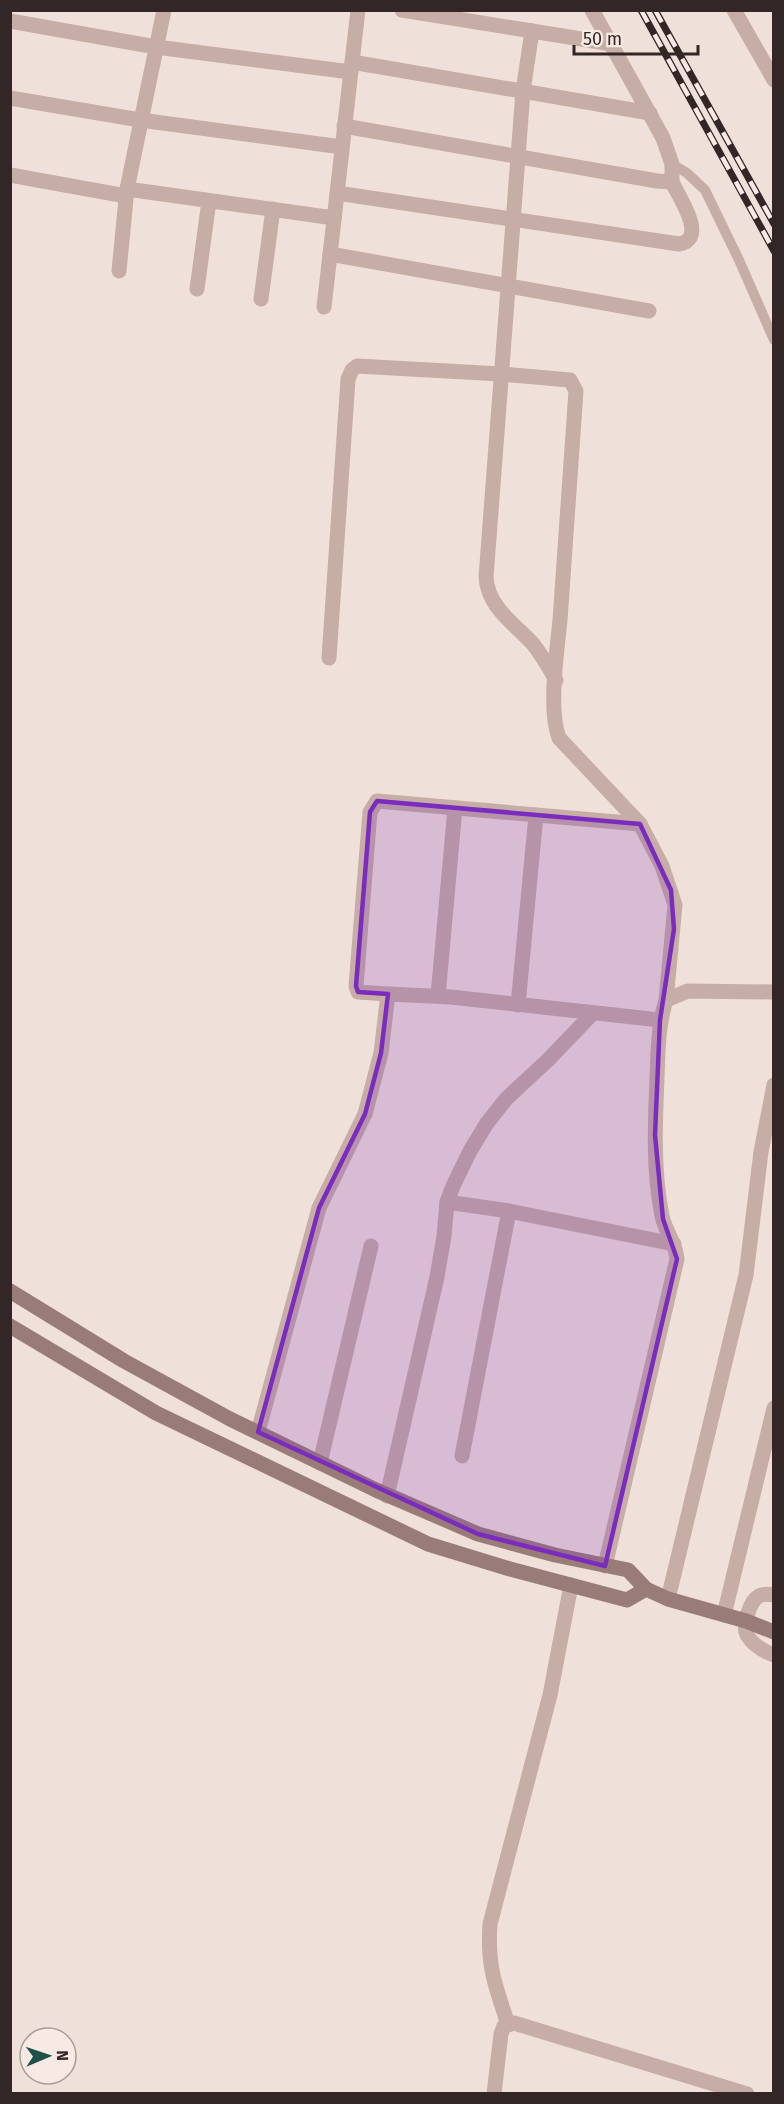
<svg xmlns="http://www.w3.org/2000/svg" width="784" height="2104" viewBox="0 0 784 2104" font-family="'Fira Sans',sans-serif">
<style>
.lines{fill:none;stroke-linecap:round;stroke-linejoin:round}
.lane{stroke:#c6ada6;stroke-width:10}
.street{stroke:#c6ada6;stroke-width:15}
.secondary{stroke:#997c77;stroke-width:15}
.rail-casing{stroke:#322726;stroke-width:7}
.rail{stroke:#f7eae4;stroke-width:4.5;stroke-dasharray:14;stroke-linecap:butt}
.marked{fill:#7b2cbf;fill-opacity:0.2;stroke:#7b2cbf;stroke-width:4.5;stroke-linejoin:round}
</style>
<rect width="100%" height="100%" fill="#efe0d9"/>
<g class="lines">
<path class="lane" d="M672 164 687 173 705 190 739 260 774 340"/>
<g class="street">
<path d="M402 10 612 44"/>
<path d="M734 10 774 80"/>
<path d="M10 21 156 47 351 72"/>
<path d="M532 31 523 91 486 577C488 608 514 623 533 644 542 655 549 668 556 680"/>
<path d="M352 62 650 113"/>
<path d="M10 98 140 120 342 147"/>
<path d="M344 126 657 181 672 182V164L663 138 592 10"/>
<path d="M10 175 126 196"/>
<path d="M127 189 334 218"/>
<path d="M337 193 679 244C708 239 680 199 672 182"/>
<path d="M330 254 649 311"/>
<path d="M119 271 127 189 164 10"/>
<path d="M197 289 209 201"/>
<path d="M261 299 273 209"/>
<path d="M324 307 358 10"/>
<path d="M329 658 348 379 352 370 357 366 501 374 570 380 576 391C571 467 565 544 560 620 557 652 548 709 559 738L640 824 662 866 675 905 666 1000"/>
<path d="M388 994 358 992 356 986 370 812 377 801 640 824"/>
<path d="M438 996 455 808"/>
<path d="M518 1005 536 815"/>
<path d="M447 1202 509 1211 674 1244"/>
<path d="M258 1432 319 1208 365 1114 381 1053 388 994 451 997 660 1020"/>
<path d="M462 1456 509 1211"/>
<path d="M320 1463 371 1246"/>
<path d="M387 1496 437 1277 444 1236 447 1202 453 1186 470 1151 487 1123 507 1098 548 1060 593 1013"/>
<path d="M605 1566 677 1259C676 1243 665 1231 662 1216 653 1171 655 1124 657 1078 658 1051 658 1026 666 1000L688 991 774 992"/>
<path d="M774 1595C769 1594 763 1594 759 1596 750 1601 742 1625 747 1635 753 1645 763 1651 774 1655"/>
<path d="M668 1599 746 1275 761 1152 774 1085"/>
<path d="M724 1615 774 1408"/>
<path d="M508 2024C495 1986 487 1965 490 1924L550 1695 571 1585"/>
<path d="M494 2094 501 2034 504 2026 514 2023 747 2094"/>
</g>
<g class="secondary">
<path d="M10 1291 124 1361 230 1419 376 1490 478 1534 555 1555 628 1570 646 1589 668 1599 746 1621 774 1632"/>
<path d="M10 1326 156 1413 428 1544 510 1569 627 1600 646 1589"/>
</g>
<defs>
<g id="rail">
<path d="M641 10 774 251"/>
<path d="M655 10 774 224"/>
</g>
</defs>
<use href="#rail" class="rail-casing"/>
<use href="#rail" class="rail"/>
</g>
<path class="marked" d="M377 801 640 824 671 890 674 929 660 1020 655 1135 663 1219 677 1259 605 1566 478 1534 258 1432 319 1208 365 1114 381 1053 388 994 358 992 356 986 370 812Z"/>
<rect width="784" height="2104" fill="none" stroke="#322726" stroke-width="24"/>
<g transform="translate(48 2056) rotate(88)"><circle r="28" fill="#f7eae4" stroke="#a89c98" stroke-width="1.5"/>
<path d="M0-4.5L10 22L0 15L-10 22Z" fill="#1f5149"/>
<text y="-9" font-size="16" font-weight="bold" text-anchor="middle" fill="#322726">N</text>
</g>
<path d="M574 45v9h124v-9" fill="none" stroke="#322726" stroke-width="3"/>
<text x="583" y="45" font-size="18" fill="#322726" stroke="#f7eae4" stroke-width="4.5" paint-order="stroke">50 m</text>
</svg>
